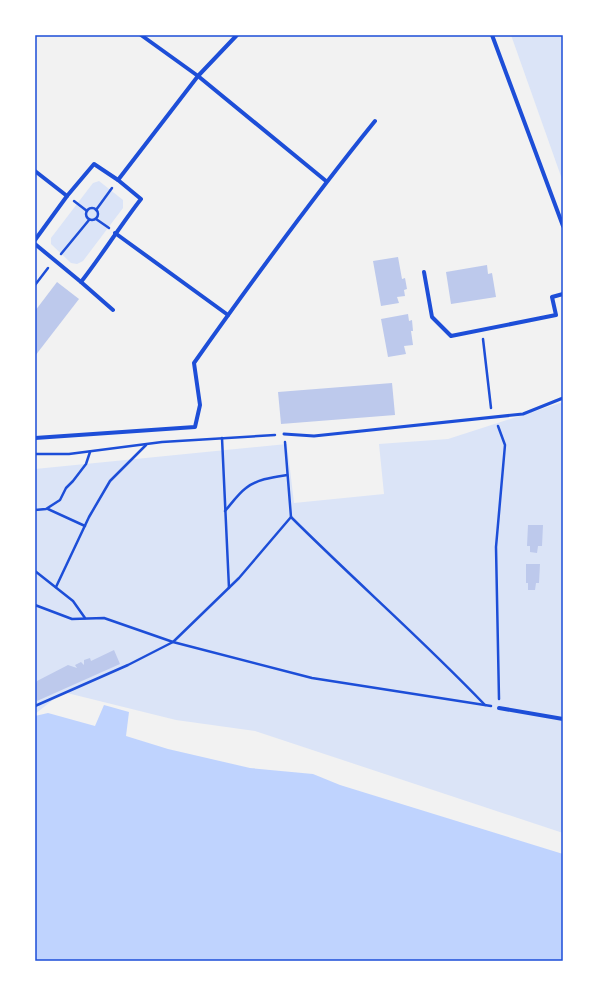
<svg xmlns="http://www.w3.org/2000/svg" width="598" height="996" viewBox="0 0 598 996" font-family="'Source Serif 4',serif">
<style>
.green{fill:#dbe4f7}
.water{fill:#bfd3fe}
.building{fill:#bdc9ec}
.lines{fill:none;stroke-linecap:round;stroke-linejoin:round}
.path{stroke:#1d4ed8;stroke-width:2.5}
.service{stroke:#1d4ed8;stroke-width:3}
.minor{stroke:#1d4ed8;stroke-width:4}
.neatline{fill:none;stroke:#1d4ed8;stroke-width:1.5}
</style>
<rect width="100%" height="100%" fill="#f2f2f2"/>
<g class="green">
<path d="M511 35H563V182Z"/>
<path d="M99 181 123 200V208L83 261 77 264 71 263 51 244V238L93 183Z"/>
<path d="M563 402V833L255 731 176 720 63 692 35 714V469L287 444 294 503 384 494 379 444 448 439Z"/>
</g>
<path class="water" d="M104 705 129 712 126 736 168 749 250 768 313 774 340 785 563 854V961H35V716L48 713 95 726Z"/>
<g class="building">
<path d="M398 257 402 279 405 278 407 289 404 290 405 296 397 297 399 303 381 306 373 261Z"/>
<path d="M487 265 488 274 492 273 496 297 451 304 446 272Z"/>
<path d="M57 282 79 299 35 356V311Z"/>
<path d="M408 314 409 321 412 320 413 331H411L413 345 404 346 406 354 388 357 381 319Z"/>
<path d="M392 383 395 415 281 424 278 392Z"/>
<path d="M528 525H543L542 546H538L537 553 530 552V546H527Z"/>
<path d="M526 564H540L539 583H536L535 590H528V583H526Z"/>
<path d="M114 650 120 664 37 701 35 696V686L37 681 68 665 77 668 75 665 81 662 84 665V660L90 658 91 661Z"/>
</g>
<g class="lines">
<g class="path">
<path d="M74 201 87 211"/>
<circle cx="92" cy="214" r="6"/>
<path d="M96 210 112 188"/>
<path d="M96 219 109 228"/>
<path d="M61 254 89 220"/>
<path d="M35 285 48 268"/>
<path d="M483 339 491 408"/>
<path d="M498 426 505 445 496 547 499 699"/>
<path d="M222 438 229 588"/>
<path d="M35 454H69L162 442 275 435"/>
<path d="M48 509 85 526"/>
<path d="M35 510 46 509 60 500 66 488 73 481 86 464 90 452"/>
<path d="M225 511C232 503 238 494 246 488 257 479 274 477 287 475"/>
<path d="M291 517C355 581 423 640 485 705"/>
<path d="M35 571 73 601 85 618"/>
<path d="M56 587 89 517 110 481 146 445"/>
<path d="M35 605 72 619 104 618 173 642 312 678 491 706"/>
<path d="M35 706 128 665 173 642 239 578 291 517 285 442"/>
</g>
<path class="service" d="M284 434 314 436 523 414 563 398"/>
<g class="minor">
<path d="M141 35 198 76 326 181"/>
<path d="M492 35 563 226"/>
<path d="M35 171 67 196"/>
<path d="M118 180 198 76 237 35"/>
<path d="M115 233 228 315"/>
<path d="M35 240 67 196 94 164 118 180 141 199C120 226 102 255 81 282"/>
<path d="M35 244 81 282 113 310"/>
<path d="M424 272 432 317 451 336 556 315 552 297 563 294"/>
<path d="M35 438 195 427 200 405 194 363C252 281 311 200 375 121"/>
<path d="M499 708 563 719"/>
</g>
</g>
<rect width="598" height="996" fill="none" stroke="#ffffff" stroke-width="72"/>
<rect x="36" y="36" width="526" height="924" class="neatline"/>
</svg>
